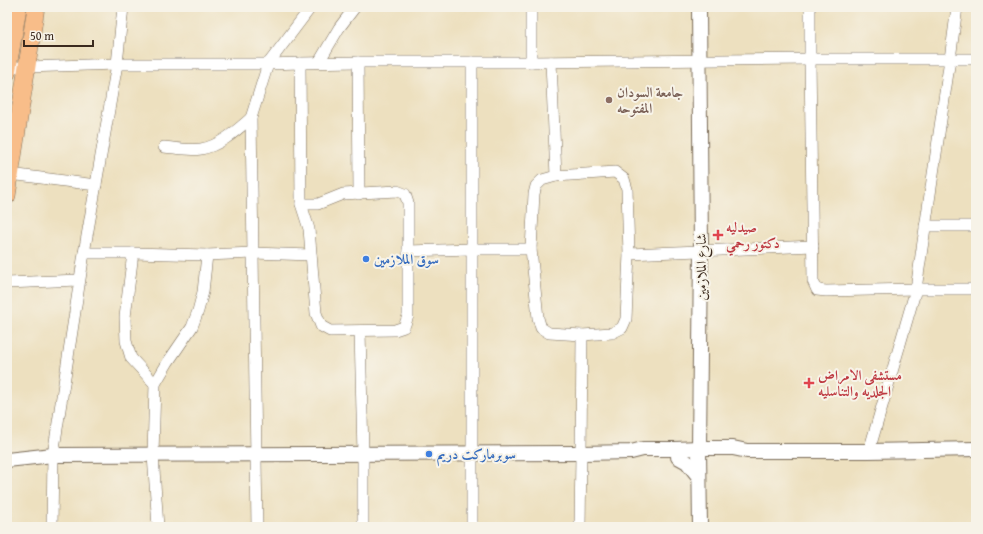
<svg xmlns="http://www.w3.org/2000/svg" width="983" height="534" viewBox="0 0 983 534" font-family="'Gentium Book Plus',Amiri,serif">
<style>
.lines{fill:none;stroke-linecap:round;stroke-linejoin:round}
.minor-casing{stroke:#796a56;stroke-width:12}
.tertiary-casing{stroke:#796a56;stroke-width:16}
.primary-casing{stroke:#796a56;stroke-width:18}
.minor{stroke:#fff;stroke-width:11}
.tertiary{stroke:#fff;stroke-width:14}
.primary{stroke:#f8bd89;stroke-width:17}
.education-dot{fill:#8d6e63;stroke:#f7f3e8;stroke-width:1.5}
.health-dot{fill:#e0444e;stroke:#f7f3e8;stroke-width:1.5}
.shop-dot{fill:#3f7fe0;stroke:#f7f3e8;stroke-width:1.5}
.labels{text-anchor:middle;stroke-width:4;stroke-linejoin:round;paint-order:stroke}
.education-label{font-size:14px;font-weight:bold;fill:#785e54;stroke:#f7f3e8;text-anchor:start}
.health-label{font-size:14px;font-weight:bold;fill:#be3a42;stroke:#f7f3e8;text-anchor:start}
.shop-label{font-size:14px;font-weight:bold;fill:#366cbe;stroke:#f7f3e8;text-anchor:start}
.street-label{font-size:14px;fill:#3b2a1e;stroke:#f7f3e8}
</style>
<rect width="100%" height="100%" fill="#f7f3e8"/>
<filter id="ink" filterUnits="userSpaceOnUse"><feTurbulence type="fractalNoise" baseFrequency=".025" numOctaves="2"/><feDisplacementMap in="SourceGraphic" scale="8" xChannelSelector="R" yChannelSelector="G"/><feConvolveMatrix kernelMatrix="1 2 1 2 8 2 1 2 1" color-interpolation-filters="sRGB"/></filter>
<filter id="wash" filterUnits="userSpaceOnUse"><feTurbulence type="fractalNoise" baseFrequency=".012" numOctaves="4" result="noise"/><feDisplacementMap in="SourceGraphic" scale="16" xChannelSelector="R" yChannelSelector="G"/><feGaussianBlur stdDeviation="0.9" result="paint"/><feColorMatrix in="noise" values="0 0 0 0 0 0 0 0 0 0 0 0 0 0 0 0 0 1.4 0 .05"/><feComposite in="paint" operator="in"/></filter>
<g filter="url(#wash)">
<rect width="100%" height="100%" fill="#ede0bf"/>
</g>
<g filter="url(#ink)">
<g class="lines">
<defs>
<g id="minor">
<path d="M531 7V62"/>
<path d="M810 7V59L813 281 817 290 826 291 916 289H976"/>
<path d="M319 62 339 28 355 7"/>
<path d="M358 62 359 194"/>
<path d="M472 62V527"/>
<path d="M551 62 556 176"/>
<path d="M300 63 301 204"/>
<path d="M8 67H27L117 64H268L300 63 358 62H531L810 59H976"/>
<path d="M164 147C176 148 189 151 201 149 220 146 237 130 251 118"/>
<path d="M615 172 624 179 627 189 629 254 626 319 622 328 612 333 582 335 549 333 541 328 538 318 531 249 534 194 536 186 542 180 556 176Z"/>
<path d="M10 174 96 185"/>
<path d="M397 191 405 194 408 203V316L404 327 395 330 330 331 321 326 316 313 309 229 301 204H318L343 194Z"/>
<path d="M925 226H976"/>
<path d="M408 251 471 249H531"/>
<path d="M84 253H133L207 255 253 253 311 255"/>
<path d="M133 253 125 317 126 341 131 358 155 384"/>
<path d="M629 254 813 246"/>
<path d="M7 283 79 280"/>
<path d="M360 331 363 454V527"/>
<path d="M869 451 916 289 950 59 957 7"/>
<path d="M52 527 53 455 84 253 117 64 123 7"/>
<path d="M158 527 153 455 155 384 168 362 192 327 198 311 203 292 207 255"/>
<path d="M257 527 251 118 268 64 311 7"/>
<path d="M580 527 581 453 582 335"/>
</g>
<g id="tertiary">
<path d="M699 7 701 250 699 448 700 527"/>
<path d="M678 457 687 462 699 477"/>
<path d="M7 460 53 455 581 453 631 452 643 449H675L699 448H733L747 451H869L976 449"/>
</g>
<g id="primary">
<path d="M7 73 18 7"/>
<path d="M7 196 36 7"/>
</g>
</defs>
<use href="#minor" class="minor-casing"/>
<use href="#tertiary" class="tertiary-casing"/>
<use href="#primary" class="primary-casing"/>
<use href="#minor" class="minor"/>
<use href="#tertiary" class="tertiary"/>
<use href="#primary" class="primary"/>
</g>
</g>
<circle class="education-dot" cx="609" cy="100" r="4"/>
<g class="health-dot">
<path d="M716 229h4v4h4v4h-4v4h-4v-4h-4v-4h4z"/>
<path d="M807 377h4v4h4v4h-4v4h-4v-4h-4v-4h4z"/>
</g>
<g class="shop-dot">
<circle cx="366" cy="259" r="4"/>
<circle cx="429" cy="454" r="4"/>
</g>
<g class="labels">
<g class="education-label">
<text x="617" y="97">جامعة السودان<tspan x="617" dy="16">المفتوحه</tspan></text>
</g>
<g class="health-label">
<text x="726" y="232">صيدليه<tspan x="726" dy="16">دكتور رحمي</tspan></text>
<text x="818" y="380">مستشفى الامراض<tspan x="818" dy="16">الجلديه والتناسليه</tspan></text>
</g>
<g class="shop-label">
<text x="374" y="264">سوق الملازمين</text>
<text x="437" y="459">سوبرماركت دريم</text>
</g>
<g class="street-label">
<text transform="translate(701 267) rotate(-90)" y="5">شارع الملازمين</text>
</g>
</g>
<rect width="983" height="534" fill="none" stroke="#f7f3e8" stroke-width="24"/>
<path d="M24 40v6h69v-6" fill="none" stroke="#3b2a1e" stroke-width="2"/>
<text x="30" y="40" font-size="12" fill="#3b2a1e" stroke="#f7f3e8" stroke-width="3" paint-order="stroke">50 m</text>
</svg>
